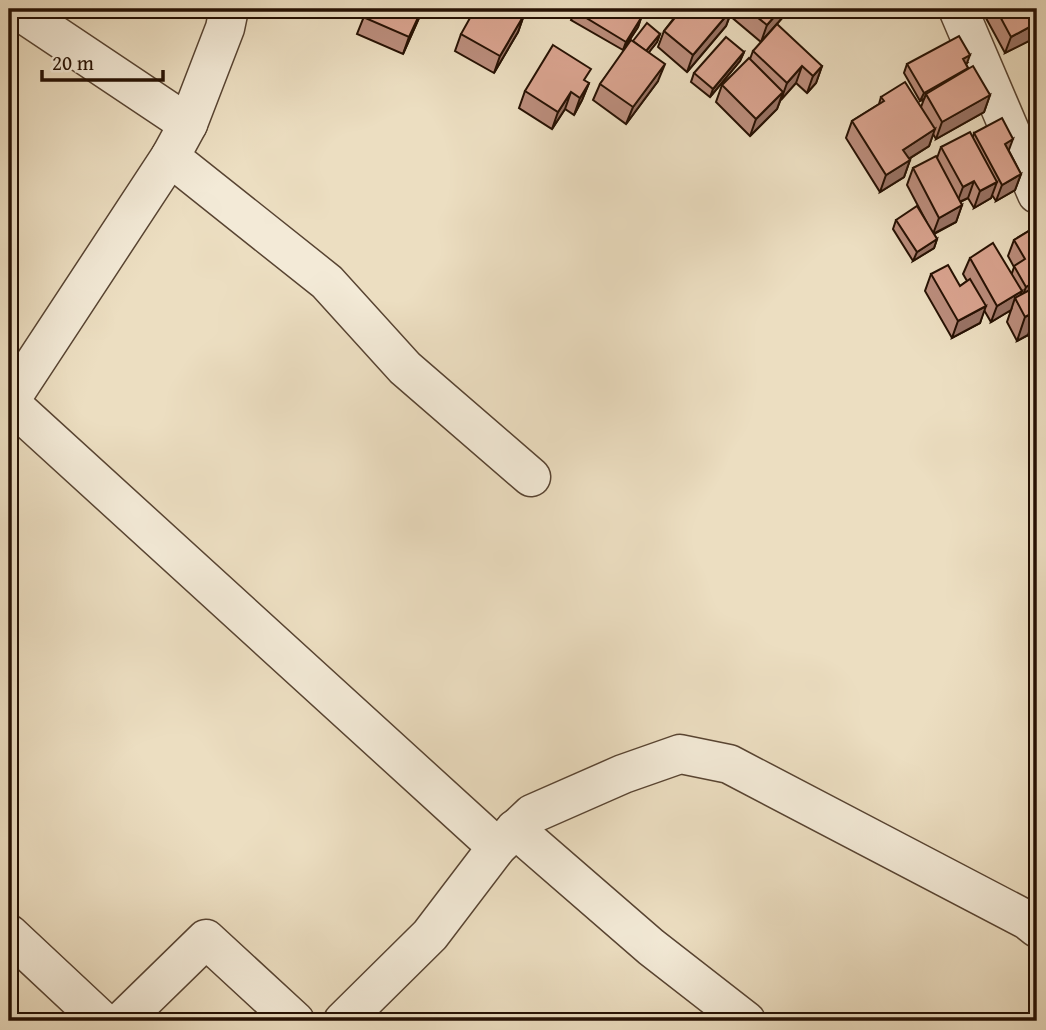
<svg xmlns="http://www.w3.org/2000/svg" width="1046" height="1030" viewBox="0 0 1046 1030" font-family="'Gentium Book Plus',serif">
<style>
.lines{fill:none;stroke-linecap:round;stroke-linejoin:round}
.minor-casing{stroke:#584432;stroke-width:41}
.minor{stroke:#f3ead7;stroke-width:38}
.wall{fill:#bb8d7c;stroke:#261103;stroke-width:2}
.shaded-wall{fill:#997365;stroke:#261103;stroke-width:2}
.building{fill:#daa490;stroke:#261103;stroke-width:2}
</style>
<rect width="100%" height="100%" fill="#ecdec1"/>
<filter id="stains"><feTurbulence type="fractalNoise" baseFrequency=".00286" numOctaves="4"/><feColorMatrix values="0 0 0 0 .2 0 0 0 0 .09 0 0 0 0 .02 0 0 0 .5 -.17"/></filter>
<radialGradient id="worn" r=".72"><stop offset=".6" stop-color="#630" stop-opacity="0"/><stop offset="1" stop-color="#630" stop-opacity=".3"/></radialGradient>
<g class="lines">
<defs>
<g id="minor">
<path d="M16 9 188 124 170 157 327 282 405 368 531 477"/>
<path d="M958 9 1037 194"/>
<path d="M188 124 225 28 229 9"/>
<path d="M9 402 497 847"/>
<path d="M9 402 170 157"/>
<path d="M515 829 651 947 746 1021"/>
<path d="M9 934 102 1021"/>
<path d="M122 1021 206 939 295 1021"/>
<path d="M343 1021 430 935 497 847 532 814 623 774 680 754 729 764 1027 920 1037 928"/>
</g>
</defs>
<use href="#minor" class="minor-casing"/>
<use href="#minor" class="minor"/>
</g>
<g class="wall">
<path d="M335 9H346L345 13Z"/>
<path d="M367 9H423L403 54 357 34Z"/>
<path d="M639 9 636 14 641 18 638 27 623 50 571 20 575 11Z"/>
<path d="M681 9H790L761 42 730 16 726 26 687 72 658 47 664 31Z"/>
<path d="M981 9H1037V37L1005 53Z"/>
<path d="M524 15 518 32 494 73 455 51 461 34Z"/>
<path d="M660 34 657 42 649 52 658 81 626 124 593 100 600 84 633 41Z"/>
<path d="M753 51 822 66 816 83 807 93 796 83 781 99 777 109 750 136 716 102 722 85 750 59Z"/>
<path d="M744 52 740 61 710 97 691 82 694 73Z"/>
<path d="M967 63 966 64 968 68 990 95 984 112 936 139 933 134 929 146 909 159 910 160 904 177 880 192 846 138 852 121 879 104 881 97 921 107 924 99 920 101 904 73 907 64Z"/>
<path d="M586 82 589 83 582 100 574 115 565 109 552 129 519 108 525 91Z"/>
<path d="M974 133 1009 151 1021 174 1015 190 996 201 992 195 991 198 974 208 968 198 960 202 962 205 956 222 934 234 937 239 934 248 913 261 893 229 896 220 926 221 907 185 913 168 937 158 941 147 973 137Z"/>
<path d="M1037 226V353L1028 335 1017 341 1007 322 1011 310 991 322 984 310 980 323 952 338 925 291 931 274 960 286 967 281 963 274 970 258 1012 273 1014 267 1008 256 1014 240Z"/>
</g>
<g class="shaded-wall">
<path d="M422 9H423L403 54 409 37Z"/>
<path d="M732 9 726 26 687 72 693 55Z"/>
<path d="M781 9H790L761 42 767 25Z"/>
<path d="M524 15 518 32 494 73 500 56Z"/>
<path d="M641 18 638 27 623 50 626 42Z"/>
<path d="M1037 23V37L1005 53 1011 37Z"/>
<path d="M660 34 657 42 642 61 645 52Z"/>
<path d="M744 52 740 61 710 97 713 89Z"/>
<path d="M970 55 967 63 960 67 963 59Z"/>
<path d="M665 64 658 81 626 124 633 107Z"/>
<path d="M802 66 796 83 781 100 787 83Z"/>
<path d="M822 66 816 83 807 93 813 76Z"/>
<path d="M968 68 928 97 926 94 924 99 920 101 924 93Z"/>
<path d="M589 83 582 100 574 115 580 98Z"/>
<path d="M571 92 565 109 552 129 558 112Z"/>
<path d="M783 92 777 109 750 136 756 119Z"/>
<path d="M990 95 984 112 936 139 942 122Z"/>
<path d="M935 129 929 146 897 166 903 150Z"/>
<path d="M1013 139 1007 155 1005 144Z"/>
<path d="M910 160 904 177 880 192 886 175Z"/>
<path d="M1021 174 1015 190 996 201 1002 185Z"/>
<path d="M974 181 968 198 957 203 963 187Z"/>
<path d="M997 182 991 198 974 208 980 191Z"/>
<path d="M962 205 956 222 933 234 939 218Z"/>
<path d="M937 239 934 248 913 261 917 252Z"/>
<path d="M1037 280V293L1020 303 1026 287Z"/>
<path d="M1022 291 1018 303 1015 298 1011 310 991 322 997 306Z"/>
<path d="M986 306 980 323 952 338 958 321Z"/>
<path d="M1036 311 1028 335 1017 341 1025 317Z"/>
</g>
<g class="building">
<path d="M367 9H422L409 37 363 17Z"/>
<path d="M475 9H513L524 15 500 56 461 34Z"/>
<path d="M576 9H637L635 13 641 18 626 42 575 11Z"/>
<path d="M682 9H732L693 55 664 31Z"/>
<path d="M747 9H781L767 25Z"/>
<path d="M996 9H1037V23L1011 37Z"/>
<path d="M647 23 660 34 646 51 633 41Z"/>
<path d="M777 24 822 66 813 76 802 66 787 83 753 51Z"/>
<path d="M959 36 970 55 963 59 968 68 924 93 907 64Z"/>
<path d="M726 37 744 52 713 89 694 73Z"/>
<path d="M631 40 665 64 633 107 600 84Z"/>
<path d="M553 45 591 69 584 80 589 83 580 98 571 92 558 112 525 91Z"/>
<path d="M749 58 783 92 756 119 722 85Z"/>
<path d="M973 66 990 95 942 122 926 94Z"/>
<path d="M905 82 935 129 903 150 910 160 886 175 852 121 884 101 881 97Z"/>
<path d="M1002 118 1013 139 1005 144 1021 174 1002 185 974 133Z"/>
<path d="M970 132 997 182 980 191 974 181 963 187 941 147Z"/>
<path d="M936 156 962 205 939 218 913 168Z"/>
<path d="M917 206 937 239 917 252 896 220Z"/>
<path d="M1037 226V280L1026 287 1014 266 1025 259 1014 240Z"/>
<path d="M993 243 1022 291 997 306 970 258Z"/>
<path d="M948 265 960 286 970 279 986 306 958 321 931 274Z"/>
<path d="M1037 286V313L1036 311 1025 317 1015 298Z"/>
</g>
<rect width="1046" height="1030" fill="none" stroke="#ecdec1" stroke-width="35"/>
<rect x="10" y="10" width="1025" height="1009" fill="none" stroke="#261103" stroke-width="3.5"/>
<rect x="18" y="18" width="1011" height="995" fill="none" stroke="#261103" stroke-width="2"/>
<path d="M42 70v10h121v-10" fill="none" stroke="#261103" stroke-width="3.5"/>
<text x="52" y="70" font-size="21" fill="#261103" stroke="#f3ead7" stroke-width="5" paint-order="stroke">20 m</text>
<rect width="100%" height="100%" filter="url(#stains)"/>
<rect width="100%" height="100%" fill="url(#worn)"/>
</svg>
